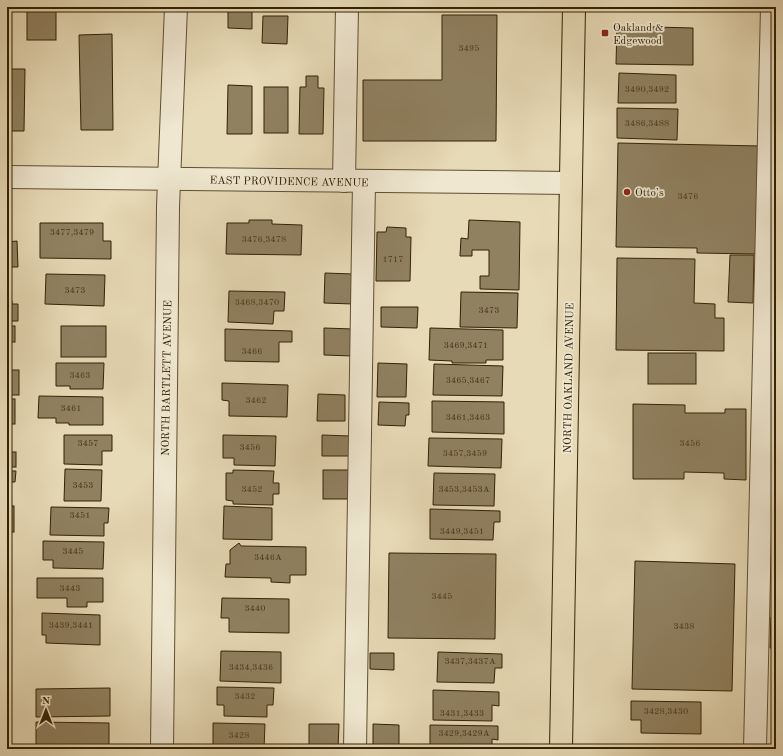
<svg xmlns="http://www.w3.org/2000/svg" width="783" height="756" viewBox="0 0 783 756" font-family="'Old Standard TT',serif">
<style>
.building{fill:#908161;stroke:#322105}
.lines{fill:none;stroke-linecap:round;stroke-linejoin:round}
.minor-casing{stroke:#5f4f31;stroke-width:24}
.major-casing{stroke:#322105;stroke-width:24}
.minor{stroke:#efe7d0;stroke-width:22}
.major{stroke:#e7dab6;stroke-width:22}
.poi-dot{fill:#8f2418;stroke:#efe7d0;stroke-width:1.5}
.labels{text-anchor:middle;stroke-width:3.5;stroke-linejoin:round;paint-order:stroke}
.number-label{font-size:9px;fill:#4a391c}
.poi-label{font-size:11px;fill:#322105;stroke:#efe7d0;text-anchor:start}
.street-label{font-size:11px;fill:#322105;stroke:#efe7d0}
</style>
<rect width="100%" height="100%" fill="#e7dab6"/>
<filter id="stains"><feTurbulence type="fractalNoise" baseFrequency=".005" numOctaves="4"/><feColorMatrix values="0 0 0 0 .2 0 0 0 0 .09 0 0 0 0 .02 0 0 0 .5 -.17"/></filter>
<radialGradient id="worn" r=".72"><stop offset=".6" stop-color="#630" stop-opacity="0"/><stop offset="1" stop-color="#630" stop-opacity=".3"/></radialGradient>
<g class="building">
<path d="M228 7H252V29L228 28Z"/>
<rect x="27" y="10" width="29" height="30"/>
<path d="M442 15H497L496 141H363V80H442Z"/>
<path d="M263 16H288L287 44 262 43Z"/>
<path d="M617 26 693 28V65L616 64Z"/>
<path d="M112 34 113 130H81L79 35Z"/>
<path d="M10 69H25L24 131H7V74H10Z"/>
<path d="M619 73 676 75V103H618Z"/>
<path d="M306 76H318V88H324L323 134H299L300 87H306Z"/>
<path d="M228 85 252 86V134H227Z"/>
<rect x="264" y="87" width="24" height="46"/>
<path d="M617 108 678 109 677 140 617 138Z"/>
<path d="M618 143 760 146 758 254 697 253V248L616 247Z"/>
<path d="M249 220H272V224L302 225 301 255 226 254 227 223H249Z"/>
<path d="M469 220 520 222 519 290 480 289V276H489V250H472V256H460L461 238 468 239Z"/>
<path d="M40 223H103V241H111V259L40 258Z"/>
<path d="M387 227 406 228V237H411L410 281H376L377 232H386Z"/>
<path d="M17 241 18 267H7V242Z"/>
<path d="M730 255H754L753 303 728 302Z"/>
<path d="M617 258 695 259 694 303 715 304V318H724V351L616 350Z"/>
<path d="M325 273 353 274V304L324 303Z"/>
<path d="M46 274 105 275 104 306 45 304Z"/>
<path d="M229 291 285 292 284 311H274L273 324 228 322Z"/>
<path d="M461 292 518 293 517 328 460 327Z"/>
<path d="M7 301H12V304H18V321H11V324H7Z"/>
<path d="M381 307H418L417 328 381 327Z"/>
<rect x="7" y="326" width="8" height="16"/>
<rect x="61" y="326" width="45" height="31"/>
<path d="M324 328 353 329 352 356 324 355Z"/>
<path d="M430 328 503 330V360H486V363H452V361L429 360Z"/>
<path d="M225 329 292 331V342H279V362L225 361Z"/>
<rect x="648" y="353" width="48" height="31"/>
<path d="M56 363H104L103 389H70V386H56Z"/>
<path d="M378 363 407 364 406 397H377Z"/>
<path d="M434 364 503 366 502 396 433 395Z"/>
<rect x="7" y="370" width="12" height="25"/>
<path d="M222 383 288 385 287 417 229 416V401L222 400Z"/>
<path d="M318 394 345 395V421H317Z"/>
<path d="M39 396 103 397V425H69V423H56V418H38Z"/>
<rect x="7" y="399" width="8" height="25"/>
<path d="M432 401 504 402V434L432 432Z"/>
<path d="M379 402 409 403V415H406L405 426 378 425Z"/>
<path d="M633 404 685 405V413H725V409H746V480L724 479V473L684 472V479H633Z"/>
<path d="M772 431H776V457L771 456Z"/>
<path d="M64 435H112V451H102V465L64 464Z"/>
<path d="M223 435 276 436 275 466 234 465V458H223Z"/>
<path d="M322 435 350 436V456H322Z"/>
<path d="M429 438 502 439 501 468 428 466Z"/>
<rect x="7" y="452" width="9" height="15"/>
<path d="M65 469 102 470 101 501H64Z"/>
<path d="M233 470 274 471 273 483H279V494H273V505L233 504V501L226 500V473H233Z"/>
<rect x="323" y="470" width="26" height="29"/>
<path d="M7 471H16L15 482H7Z"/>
<path d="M434 473 495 474 494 506 433 505Z"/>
<rect x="7" y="506" width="7" height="26"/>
<path d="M224 506 272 508V540L223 539Z"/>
<path d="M51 507 109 508 108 523H104V536L50 535Z"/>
<path d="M430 509 500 511V522H494L493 540 430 539Z"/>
<path d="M43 541 104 542 103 569 53 568V560H43Z"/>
<path d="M239 543 241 546 306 547V575H290V583L271 582V578L225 577 226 564H230V550Z"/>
<path d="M389 553 496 554 495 639 388 638Z"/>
<path d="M635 561 735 564 732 691 632 689Z"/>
<path d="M37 578H103V602H87V607H67V598H37Z"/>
<path d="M222 598 289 599V633L229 632V618H221Z"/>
<path d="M42 613 100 615V645L46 643V635H42Z"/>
<path d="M7 614H10L9 645H7Z"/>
<path d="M771 617H776V648H770Z"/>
<path d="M221 651 281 652V683L220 681Z"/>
<path d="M438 652 502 654V668H495L494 683 437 682Z"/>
<path d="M370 653H394V670L370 669Z"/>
<path d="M217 687 274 688 273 705H267V717L224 716V705H217Z"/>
<path d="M110 688V716L36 717V689Z"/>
<path d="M433 690 499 692V706L492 705V721L433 720Z"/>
<path d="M631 701 701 702V734L641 733V720H631Z"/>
<rect x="7" y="721" width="3" height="27"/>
<path d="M36 722 109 723V749H36Z"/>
<path d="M213 723 265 724 264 749H218V747H213Z"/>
<path d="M309 724H339L338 749H309Z"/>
<path d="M373 724 399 725V749H373Z"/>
<path d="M430 725 498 726V740L492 739V749H430Z"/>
</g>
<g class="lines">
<defs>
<g id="minor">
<path d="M7 177 571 183"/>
<path d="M344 181 347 7"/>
<path d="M162 749 168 207 176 7"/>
<path d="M355 749 364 182"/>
<path d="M755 749 772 7"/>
</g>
<path id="major" d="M561 749 574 7"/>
</defs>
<use href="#minor" class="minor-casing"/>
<use href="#major" class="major-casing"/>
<use href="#minor" class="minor"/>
<use href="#major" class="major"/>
</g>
<g class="poi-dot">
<rect x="601" y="29" width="8" height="8" rx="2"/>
<circle cx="627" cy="192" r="4"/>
</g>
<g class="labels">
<g class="number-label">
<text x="469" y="51">3495</text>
<text x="647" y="92">3490,3492</text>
<text x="647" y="126">3486,3488</text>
<text x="688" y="199">3476</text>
<text x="72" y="235">3477,3479</text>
<text x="264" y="242">3476,3478</text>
<text x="393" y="262">1717</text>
<text x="75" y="293">3473</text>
<text x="257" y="305">3468,3470</text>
<text x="489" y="313">3473</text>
<text x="466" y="348">3469,3471</text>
<text x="252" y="354">3466</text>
<text x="80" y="378">3463</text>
<text x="468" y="383">3465,3467</text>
<text x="256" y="403">3462</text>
<text x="71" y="411">3461</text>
<text x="468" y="420">3461,3463</text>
<text x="88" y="446">3457</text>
<text x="690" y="446">3456</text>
<text x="250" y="450">3456</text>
<text x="465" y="456">3457,3459</text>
<text x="83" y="488">3453</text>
<text x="252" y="492">3452</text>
<text x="464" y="492">3453,3453A</text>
<text x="80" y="518">3451</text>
<text x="462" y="534">3449,3451</text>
<text x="73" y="554">3445</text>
<text x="268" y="560">3446A</text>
<text x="70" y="591">3443</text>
<text x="442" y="599">3445</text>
<text x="255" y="611">3440</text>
<text x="71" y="628">3439,3441</text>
<text x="684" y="629">3438</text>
<text x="470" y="664">3437,3437A</text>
<text x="251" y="670">3434,3436</text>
<text x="245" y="699">3432</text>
<text x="666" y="714">3428,3430</text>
<text x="462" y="716">3431,3433</text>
<text x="464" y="736">3429,3429A</text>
<text x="239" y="738">3428</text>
</g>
<g class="poi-label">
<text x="613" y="31">Oakland &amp;<tspan x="613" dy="13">Edgewood</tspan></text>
<text x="635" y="196">Otto’s</text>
</g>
<g class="street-label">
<text transform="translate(289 181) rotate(1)" y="4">EAST PROVIDENCE AVENUE</text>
<text transform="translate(166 378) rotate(-89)" y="4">NORTH BARTLETT AVENUE</text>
<text transform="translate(568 378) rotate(-89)" y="4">NORTH OAKLAND AVENUE</text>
</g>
</g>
<rect width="783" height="756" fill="none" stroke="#e7dab6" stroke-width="24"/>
<rect x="8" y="8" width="767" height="740" fill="none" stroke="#322105" stroke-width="2"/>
<rect x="12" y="12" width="759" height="732" fill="none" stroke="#322105"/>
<g transform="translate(46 710)" stroke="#efe7d0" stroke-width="3" paint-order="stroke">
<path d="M0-3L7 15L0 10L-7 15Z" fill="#322105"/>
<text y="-6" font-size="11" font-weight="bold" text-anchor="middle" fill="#322105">N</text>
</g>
<rect width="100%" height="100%" filter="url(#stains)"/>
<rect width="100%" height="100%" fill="url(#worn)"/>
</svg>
